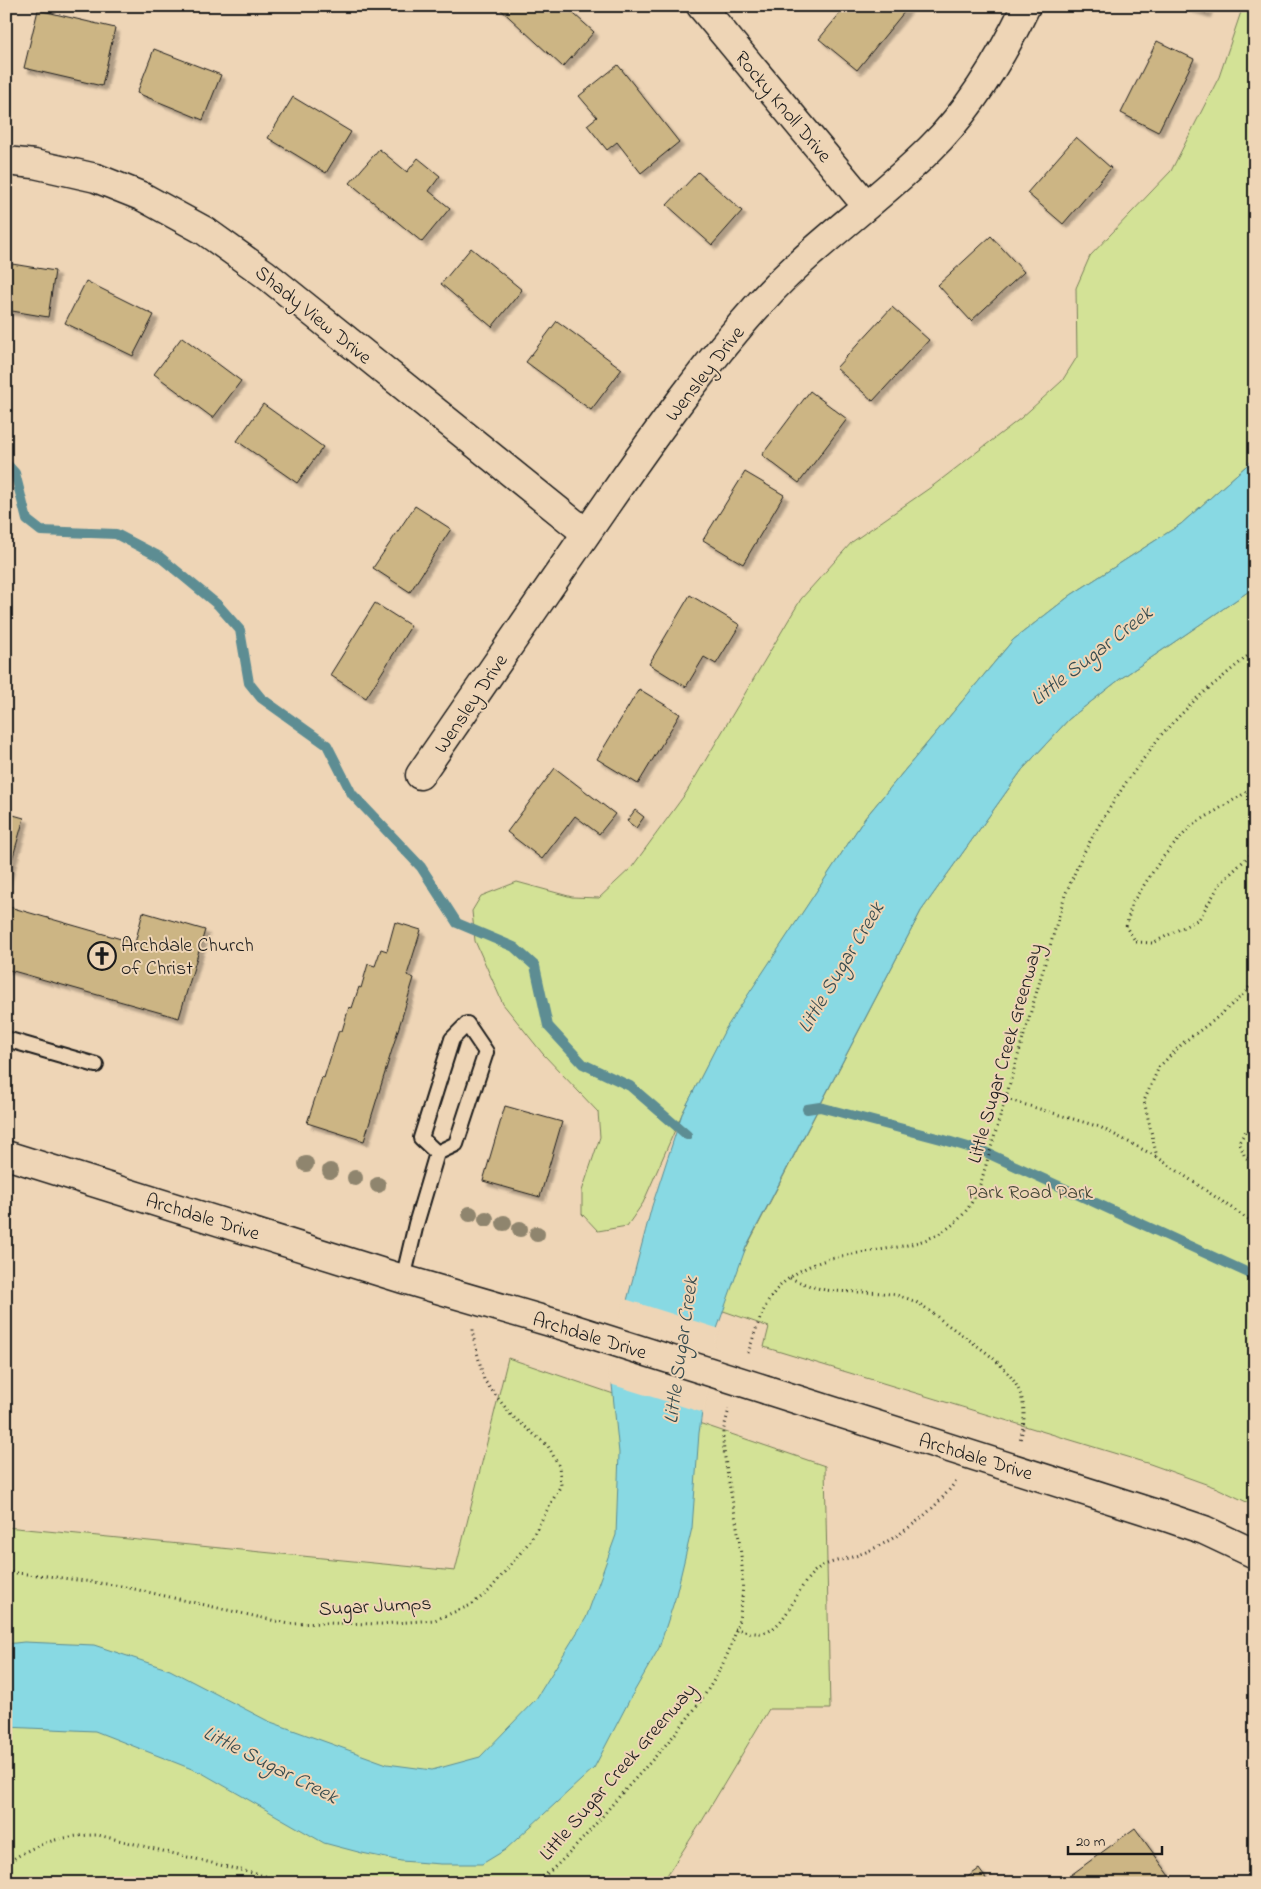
<svg xmlns="http://www.w3.org/2000/svg" width="1261" height="1889" viewBox="0 0 1261 1889" font-family="'Indie Flower',sans-serif">
<style>
.green{fill:#d3e296;stroke:#787f59}
.water{fill:#88d9e3;stroke:#5d8d93}
.pier{fill:#eed5b6}
.lines{fill:none;stroke-linecap:round;stroke-linejoin:round}
.stream{stroke:#5d8d93;stroke-width:10}
.building{fill:#ccb584;stroke:#1c1c1c;filter:url(#shadow)}
.lane-casing{stroke:#1c1c1c;stroke-width:18}
.street-casing{stroke:#1c1c1c;stroke-width:31}
.secondary-casing{stroke:#1c1c1c;stroke-width:31}
.path{stroke:#1c1c1c;stroke-width:3;stroke-dasharray:1 4;stroke-linecap:butt}
.lane{stroke:#eed5b6;stroke-width:14}
.street{stroke:#eed5b6;stroke-width:28}
.secondary{stroke:#eed5b6;stroke-width:28}
.secondary-bridge-casing{stroke:#1c1c1c;stroke-width:31;stroke-linecap:butt}
.secondary-bridge{stroke:#eed5b6;stroke-width:28}
.tree{fill:#8f856e}
.labels{text-anchor:middle;stroke-width:4;stroke-linejoin:round;paint-order:stroke}
.street-label{font-size:20px;fill:#1c1c1c;stroke:#eed5b6}
.poi-label{font-size:20px;fill:#1c1c1c;stroke:#eed5b6;text-anchor:start}
.park-label{font-size:20px;fill:#414434;stroke:#eed5b6}
.water-label{font-size:21px;font-style:italic;fill:#374b4e;stroke:#eed5b6}
</style>
<defs>
<filter id="shadow"><feDropShadow dx="4.5" dy="4.5" stdDeviation="1" flood-color="#0004"/></filter>
</defs>
<rect width="100%" height="100%" fill="#eed5b6"/>
<filter id="ink" filterUnits="userSpaceOnUse"><feTurbulence type="fractalNoise" baseFrequency=".02" numOctaves="2"/><feDisplacementMap in="SourceGraphic" scale="10" xChannelSelector="R" yChannelSelector="G"/><feConvolveMatrix kernelMatrix="1 2 1 2 8 2 1 2 1" color-interpolation-filters="sRGB"/></filter>
<g filter="url(#ink)">
<g class="green">
<path d="M1243 6H1255V458L1181 524 1071 595 1013 640 865 818 726 1029 682 1114 643 1203 627 1226 598 1231 582 1214V1191L600 1137 598 1112 543 1054 503 1004 475 941 472 911 481 896 517 882 572 897 599 898 632 867 686 793 801 599 852 542 934 485 1021 418 1062 381 1077 357 1076 288 1090 256 1171 171 1219 77Z"/>
<path d="M1255 587V1506L1217 1488 1150 1464 764 1347 769 1327 715 1308 921 911 1022 770 1069 719 1120 679Z"/>
<path d="M508 1358 825 1466 830 1709H769L702 1821 662 1883H6V1527L455 1571Z"/>
</g>
<path class="water" d="M1255 458V587L1120 679 1069 719 1022 770 921 911 746 1247 712 1343 699 1433 692 1528 675 1599 659 1648 631 1697 594 1768 505 1850 482 1864H441L401 1861 362 1853 324 1843 202 1773 95 1731 6 1727V1644L24 1642 94 1645 170 1670 268 1721 387 1764 432 1770 480 1757 536 1699 586 1618 616 1535 619 1453 610 1365 652 1206 682 1114 726 1028 865 818 1013 640 1071 595 1181 524Z"/>
<path class="pier" d="M625 1299 720 1329 715 1343 704 1413 610 1384 608 1364Z"/>
<g class="lines">
<g class="stream">
<path d="M6 463 15 473 27 520 41 531 116 534 160 557 218 605 240 630 249 683 261 698 327 745 352 794 421 867 457 923 514 947 535 966 548 1026 583 1064 630 1086 687 1135"/>
<path d="M807 1109 820 1107 941 1139 985 1152 1255 1276"/>
</g>
</g>
<g class="building">
<path d="M497 6H565L594 32 563 67Z"/>
<path d="M846 6H909L857 70 819 39Z"/>
<path d="M1182 6H1208L1206 13Z"/>
<path d="M38 10 115 28 102 86 24 68Z"/>
<path d="M1157 41 1194 59 1158 132 1121 113Z"/>
<path d="M154 49 221 75 203 120 137 93Z"/>
<path d="M618 65 679 142 641 173 617 142 607 150 587 125 597 117 579 96Z"/>
<path d="M293 97 351 132 326 173 268 138Z"/>
<path d="M1076 137 1111 168 1063 224 1027 193Z"/>
<path d="M379 149 407 172 418 158 440 176 429 191 450 208 422 242 350 183Z"/>
<path d="M698 172 742 211 712 245 667 205Z"/>
<path d="M991 236 1024 272 971 321 938 285Z"/>
<path d="M471 248 522 290 492 327 441 284Z"/>
<path d="M6 263 55 271 48 317 6 310Z"/>
<path d="M86 281 154 315 133 356 65 323Z"/>
<path d="M892 307 929 340 873 401 836 368Z"/>
<path d="M557 321 622 369 591 410 526 362Z"/>
<path d="M182 337 241 381 213 418 154 374Z"/>
<path d="M810 391 847 419 799 483 762 455Z"/>
<path d="M263 404 323 447 297 483 237 441Z"/>
<path d="M745 472 784 495 743 564 703 540Z"/>
<path d="M415 506 451 529 410 592 373 568Z"/>
<path d="M690 595 740 625 716 664 704 657 686 687 649 664Z"/>
<path d="M375 603 411 626 366 698 330 675Z"/>
<path d="M639 689 680 714 638 784 597 759Z"/>
<path d="M555 768 615 814 599 834 575 816 542 859 507 832Z"/>
<path d="M635 810 644 817 636 828 627 821Z"/>
<path d="M6 813 24 818 6 881Z"/>
<path d="M6 906 135 943 143 912 205 930 179 1018 6 969Z"/>
<path d="M395 922 421 930 407 975 414 978 364 1141 307 1123 322 1077 324 1078 339 1030 342 1031 349 1007 352 1008 359 987 361 988 368 964 375 966 381 949 387 951Z"/>
<path d="M505 1106 562 1122 540 1197 483 1181Z"/>
<path d="M1135 1828 1175 1883H1060Z"/>
<path d="M979 1869 989 1883H959Z"/>
</g>
<g class="lines">
<defs>
<g id="lane">
<path d="M6 1039 96 1065"/>
<path d="M403 1279 416 1224 437 1153 456 1144 486 1052 467 1024 452 1039 421 1138 437 1153"/>
</g>
<g id="street">
<path d="M701 6 866 205"/>
<path d="M6 161 34 164 96 178 141 196 205 231 265 274 586 533"/>
<path d="M420 775C483 684 545 593 608 502 656 433 705 364 761 302 812 245 876 203 930 149 971 109 1001 58 1026 6"/>
</g>
<g id="secondary">
<path d="M6 1155 403 1279 571 1328"/>
<path d="M767 1390 1163 1516 1204 1530 1255 1554"/>
</g>
</defs>
<use href="#lane" class="lane-casing"/>
<use href="#street" class="street-casing"/>
<use href="#secondary" class="secondary-casing"/>
<g class="path">
<path d="M1255 787 1191 826 1162 858 1132 903 1126 927 1136 942 1153 943 1199 919 1220 884 1255 850"/>
<path d="M1255 979 1246 992 1213 1021 1184 1042 1159 1067 1144 1101 1157 1157 1255 1224"/>
<path d="M1006 1099 1100 1127 1157 1157"/>
<path d="M1255 1130 1246 1131 1239 1142 1245 1157 1255 1164"/>
<path d="M790 1278C804 1284 819 1290 834 1291 858 1293 883 1290 906 1298 923 1303 936 1317 951 1327 992 1357 1038 1381 1020 1440"/>
<path d="M748 1353C756 1330 763 1302 781 1285 842 1227 947 1279 981 1182L1065 895 1082 856 1099 825 1125 784 1161 735 1196 699 1255 650"/>
<path d="M6 1572 48 1576 121 1586 289 1624 324 1623 381 1624 435 1620 471 1605 489 1591 530 1541 561 1485 559 1466 548 1446 511 1415 484 1380 473 1336V1329"/>
<path d="M735 1629C746 1631 758 1636 769 1631 789 1620 797 1587 815 1571 826 1561 847 1560 861 1554 897 1540 934 1512 956 1481"/>
<path d="M6 1864C35 1843 63 1835 98 1835L293 1883"/>
<path d="M535 1883C567 1860 592 1828 617 1799 667 1742 735 1679 742 1599 746 1546 728 1494 723 1441V1432L729 1409"/>
</g>
<use href="#lane" class="lane"/>
<use href="#street" class="street"/>
<use href="#secondary" class="secondary"/>
<defs>
<path id="secondary-bridge" d="M571 1328 767 1390"/>
</defs>
<use href="#secondary-bridge" class="secondary-bridge-casing"/>
<use href="#secondary-bridge" class="secondary-bridge"/>
</g>
<g class="tree">
<circle cx="306" cy="1164" r="8"/>
<circle cx="330" cy="1171" r="8"/>
<circle cx="355" cy="1178" r="8"/>
<circle cx="378" cy="1185" r="8"/>
<circle cx="470" cy="1214" r="8"/>
<circle cx="486" cy="1219" r="8"/>
<circle cx="504" cy="1223" r="8"/>
<circle cx="520" cy="1229" r="8"/>
<circle cx="537" cy="1234" r="8"/>
</g>
</g>
<defs>
<symbol id="church-ring" viewBox="-11 -11 22 22"><circle r="9.5" fill="#eed5b6" stroke="#1c1c1c" stroke-width="1.5"/><path d="M-1.2-6h2.4v3.5h3.3v2.4h-3.3V6h-2.4V-.1h-3.3v-2.4h3.3Z" fill="#1c1c1c"/></symbol>
</defs>
<g fill-rule="evenodd">
<use href="#church-ring" x="86" y="940" width="32" height="32"/>
</g>
<g class="labels">
<g class="street-label">
<text transform="translate(784 106) rotate(50)" y="7">Rocky Knoll Drive</text>
<text transform="translate(314 314) rotate(39)" y="7">Shady View Drive</text>
<text transform="translate(704 373) rotate(-52)" y="7">Wensley Drive</text>
<text transform="translate(470 703) rotate(-56)" y="7">Wensley Drive</text>
<text transform="translate(1004 1053) rotate(-74)" y="7">Little Sugar Creek Greenway</text>
<text transform="translate(203 1216) rotate(17)" y="7">Archdale Drive</text>
<text transform="translate(590 1335) rotate(17)" y="7">Archdale Drive</text>
<text transform="translate(976 1456) rotate(17)" y="7">Archdale Drive</text>
<text transform="translate(375 1605) rotate(-3)" y="7">Sugar Jumps</text>
<text transform="translate(617 1771) rotate(-49)" y="7">Little Sugar Creek Greenway</text>
</g>
<g class="poi-label">
<text x="121" y="951">Archdale Church<tspan x="121" dy="23">of Christ</tspan></text>
</g>
<g class="park-label">
<text x="1030" y="1198">Park Road Park</text>
</g>
<g class="water-label">
<text transform="translate(1091 655) rotate(-38)" y="7">Little Sugar Creek</text>
<text transform="translate(840 967) rotate(-59)" y="7">Little Sugar Creek</text>
<text transform="translate(680 1350) rotate(-82)" y="7">Little Sugar Creek</text>
<text transform="translate(271 1764) rotate(27)" y="7">Little Sugar Creek</text>
</g>
</g>
<rect width="1261" height="1889" fill="none" stroke="#eed5b6" stroke-width="25"/>
<rect x="12" y="12" width="1236" height="1864" fill="none" stroke="#1c1c1c" stroke-width="2" filter="url(#ink)"/>
<path d="M1068 1846v8h94v-8" fill="none" stroke="#1c1c1c" stroke-width="2.5"/>
<text x="1076" y="1846" font-size="15" fill="#1c1c1c" stroke="#eed5b6" stroke-width="4" paint-order="stroke">20 m</text>
</svg>
